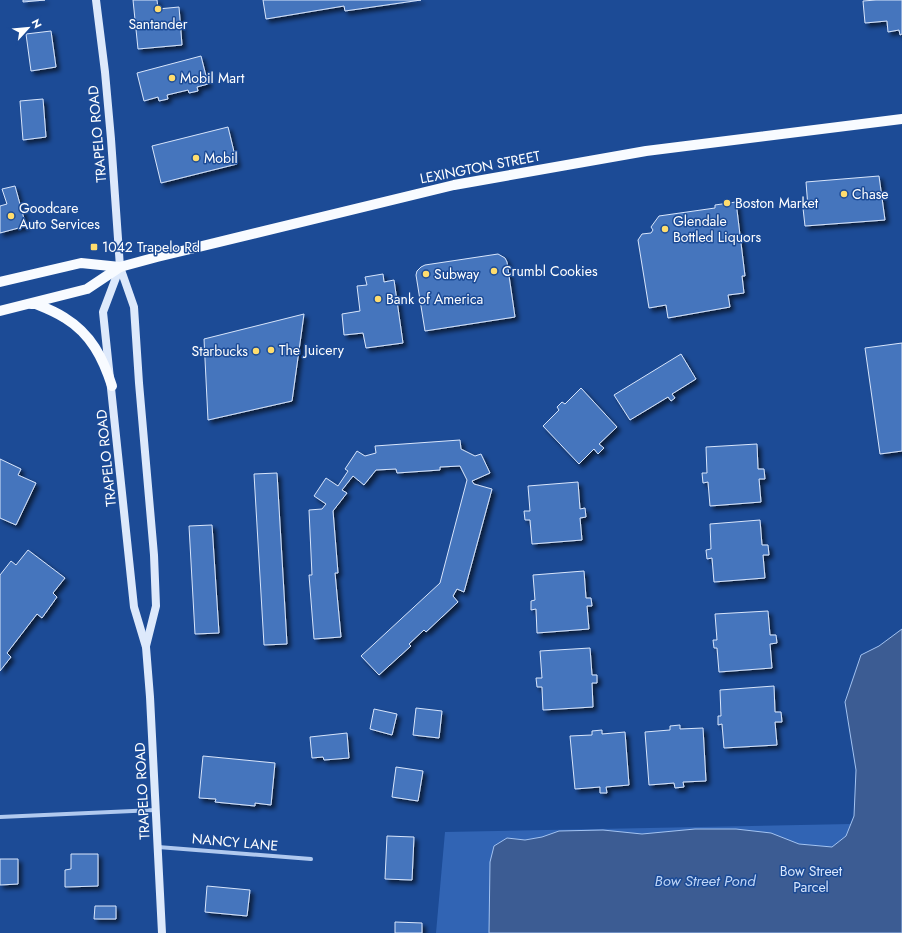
<svg xmlns="http://www.w3.org/2000/svg" width="902" height="933" viewBox="0 0 902 933" font-family="Jost,sans-serif">
<style>
.green{fill:#3164b4}
.water{fill:#3c5c93;stroke:#a3c3f1}
.building{fill:#4574bd;stroke:#d7e5fb;filter:url(#shadow)}
.lines{fill:none;stroke-linecap:round;stroke-linejoin:round}
.minor{stroke:#b0c9ef;stroke-width:4}
.secondary{stroke:#dde9fb;stroke-width:8}
.primary{stroke:#f8fbff;stroke-width:10}
.poi-dot{fill:#ffdd6e;stroke:#1c4b96;stroke-width:1.5}
.labels{text-anchor:middle;stroke-width:3;stroke-linejoin:round;paint-order:stroke}
.poi-label{font-size:14px;fill:#fff;stroke:#1c4b96;text-anchor:start}
.street-label{font-size:14px;fill:#fff;stroke:#1c4b96}
.park-label{font-size:14px;fill:#d7e5fb;stroke:#1c4b96}
.water-label{font-size:15px;font-style:italic;fill:#bcd3f6;stroke:#1c4b96}
</style>
<defs>
<filter id="shadow"><feDropShadow dx="3.5" dy="3.5" stdDeviation="2" flood-color="#0009"/></filter>
</defs>
<rect width="100%" height="100%" fill="#1c4b96"/>
<path class="green" d="M851 824 889 933H436L445 832Z"/>
<path class="water" d="M902 629V933H489L490 862 494 846 507 838 525 840 542 837 559 831 603 830 642 834 695 829H736L771 833 799 844 832 847 846 836 854 816 856 770 845 702 861 655 879 646Z"/>
<g class="building">
<path d="M23 0H45L23 2Z"/>
<path d="M133 0H157L158 9 179 7 182 45 138 49Z"/>
<path d="M263 0H421L345 11 344 6 266 19Z"/>
<path d="M876 0H902V34L900 35 899 30 888 32 887 21 865 23 863 1Z"/>
<path d="M51 31 56 67 31 71 26 34Z"/>
<path d="M201 56 208 84 197 87 198 91 189 93 188 90 167 95 168 99 159 101 158 97 144 101 137 73Z"/>
<path d="M43 99 46 137 23 140 20 101Z"/>
<path d="M228 127 237 164 161 183 152 146Z"/>
<path d="M879 176 885 220 805 226 803 208 808 207 806 182Z"/>
<path d="M15 186 26 226 0 233V206L7 204 2 189Z"/>
<path d="M736 202 745 276H742L744 293 728 295 730 307 668 318 666 305 649 308 638 240 642 234 651 233 653 230 651 227 659 216 715 208V205Z"/>
<path d="M498 254 505 258 507 262 515 317 425 331 416 275 417 271 421 267 425 265Z"/>
<path d="M383 274 384 282 394 280 403 343 366 348 363 333 344 335 342 314 360 311 357 286 367 285 365 277Z"/>
<path d="M304 314 292 401 208 420 204 339Z"/>
<path d="M902 343V451L880 454 865 348Z"/>
<path d="M681 354 696 379 672 394 675 398 671 401 668 397 630 420 614 395Z"/>
<path d="M581 388 617 427 599 444 604 448 598 454 594 449 579 464 543 426 559 410 557 407 562 402 565 404Z"/>
<path d="M460 440 461 449 475 456 481 454 490 473 472 481 474 484 492 489 464 592 457 589 453 596 458 602 426 632 424 630 409 644 411 646 379 675 361 656 440 583 467 480 460 466 440 467V470L397 473 396 469 376 470 364 485 353 476 342 490 347 493 333 511 338 573H335L341 637 314 639 309 575H312L309 510 322 509 326 504 314 496 326 478 338 486 348 471 345 469 357 451 365 456 376 453 375 446Z"/>
<path d="M757 444 758 469H764L765 479H759L761 502 710 506 708 482 703 483 702 473H707L706 447Z"/>
<path d="M0 459 21 469 18 475 36 483 16 525 0 518Z"/>
<path d="M277 473 287 644 264 645 254 474Z"/>
<path d="M578 482 580 509 585 508 586 517 580 518 582 540 532 544 530 520H525L524 511H530L528 486Z"/>
<path d="M760 520 762 545H768L769 555H763L765 578 714 582 712 558 707 559 706 550 711 549 710 524Z"/>
<path d="M212 525 219 633 195 634 189 526Z"/>
<path d="M28 550 65 578 53 593 57 597 42 618 37 614 7 653 11 657 0 671V575L11 561 16 565Z"/>
<path d="M584 571 586 598H591L592 606H587L589 629 537 633 536 609 531 610V601L535 600 533 575Z"/>
<path d="M768 611 770 635H776L777 643 770 644 772 668 719 672 717 648H714L713 640H717L715 614Z"/>
<path d="M590 648 592 675H597V683H592L593 707 543 710 542 687H537L536 678H542L540 651Z"/>
<path d="M774 686 775 712H781L782 722H775L777 745 724 748 722 724 718 725V716H721L720 690Z"/>
<path d="M416 708 442 711 439 738 413 735Z"/>
<path d="M374 709 397 714 392 735 370 729Z"/>
<path d="M680 725V729L703 728 706 781 683 782 684 787 675 788 674 783 649 785 645 732 670 730V726Z"/>
<path d="M602 730V734L625 732 629 785 606 787 607 793H600V787L575 789 570 736 592 735V731Z"/>
<path d="M347 733 349 758 324 760 323 757 312 758 310 737Z"/>
<path d="M203 756 275 763 271 805 255 803V806L215 802 216 799 199 798Z"/>
<path d="M396 767 423 771 418 801 392 797Z"/>
<path d="M387 836 414 837 412 880 385 879Z"/>
<path d="M71 854H98V886L65 887V870L71 869Z"/>
<path d="M0 859H18V884L0 885Z"/>
<path d="M207 886 250 890 247 916 205 912Z"/>
<path d="M95 906H116V919H94Z"/>
<path d="M395 922 422 923V933H395Z"/>
</g>
<g class="lines">
<g class="minor">
<path d="M0 817 155 810"/>
<path d="M158 847 311 859"/>
</g>
<g class="secondary">
<path d="M96 0 105 72 111 139 120 267 134 307 139 383 154 555 156 606 146 646"/>
<path d="M120 267 103 312 134 607 146 647 150 697 162 933"/>
</g>
<g class="primary">
<path d="M0 282 81 263 120 267"/>
<path d="M31 304H36C46 308 56 312 65 318 91 334 103 358 112 386"/>
<path d="M0 311 87 289 120 267 157 257 454 185 646 151 902 119"/>
</g>
</g>
<g class="poi-dot">
<circle cx="158" cy="9" r="4"/>
<circle cx="172" cy="78" r="4"/>
<circle cx="196" cy="158" r="4"/>
<circle cx="844" cy="194" r="4"/>
<circle cx="727" cy="203" r="4"/>
<circle cx="11" cy="216" r="4"/>
<circle cx="665" cy="229" r="4"/>
<rect x="90" y="243" width="8" height="8" rx="2"/>
<circle cx="494" cy="271" r="4"/>
<circle cx="426" cy="274" r="4"/>
<circle cx="378" cy="299" r="4"/>
<circle cx="271" cy="350" r="4"/>
<circle cx="256" cy="351" r="4"/>
</g>
<g class="labels">
<g class="poi-label">
<text x="158" y="29" text-anchor="middle">Santander</text>
<text x="180" y="83">Mobil Mart</text>
<text x="204" y="163">Mobil</text>
<text x="852" y="199">Chase</text>
<text x="735" y="208">Boston Market</text>
<text x="19" y="213">Goodcare<tspan x="19" dy="16">Auto Services</tspan></text>
<text x="673" y="226">Glendale<tspan x="673" dy="16">Bottled Liquors</tspan></text>
<text x="102" y="252">1042 Trapelo Rd</text>
<text x="502" y="276">Crumbl Cookies</text>
<text x="434" y="279">Subway</text>
<text x="386" y="304">Bank of America</text>
<text x="279" y="355">The Juicery</text>
<text x="248" y="356" text-anchor="end">Starbucks</text>
</g>
<g class="street-label">
<text transform="translate(97 134) rotate(-95)" y="5">TRAPELO ROAD</text>
<text transform="translate(480 167) rotate(-11)" y="5">LEXINGTON STREET</text>
<text transform="translate(106 458) rotate(-96)" y="5">TRAPELO ROAD</text>
<text transform="translate(142 791) rotate(-93)" y="5">TRAPELO ROAD</text>
<text transform="translate(235 842) rotate(5)" y="5">NANCY LANE</text>
</g>
<g class="park-label">
<text x="811" y="876">Bow Street<tspan x="811" dy="16">Parcel</tspan></text>
</g>
<g class="water-label">
<text x="705" y="886">Bow Street Pond</text>
</g>
</g>
<g transform="translate(28 28) rotate(63)" stroke="#1c4b96" stroke-width="3" paint-order="stroke">
<path d="M0-3L7 15L0 10L-7 15Z" fill="#ffffff"/>
<text y="-6" font-size="11" font-weight="bold" text-anchor="middle" fill="#ffffff">N</text>
</g>
</svg>
